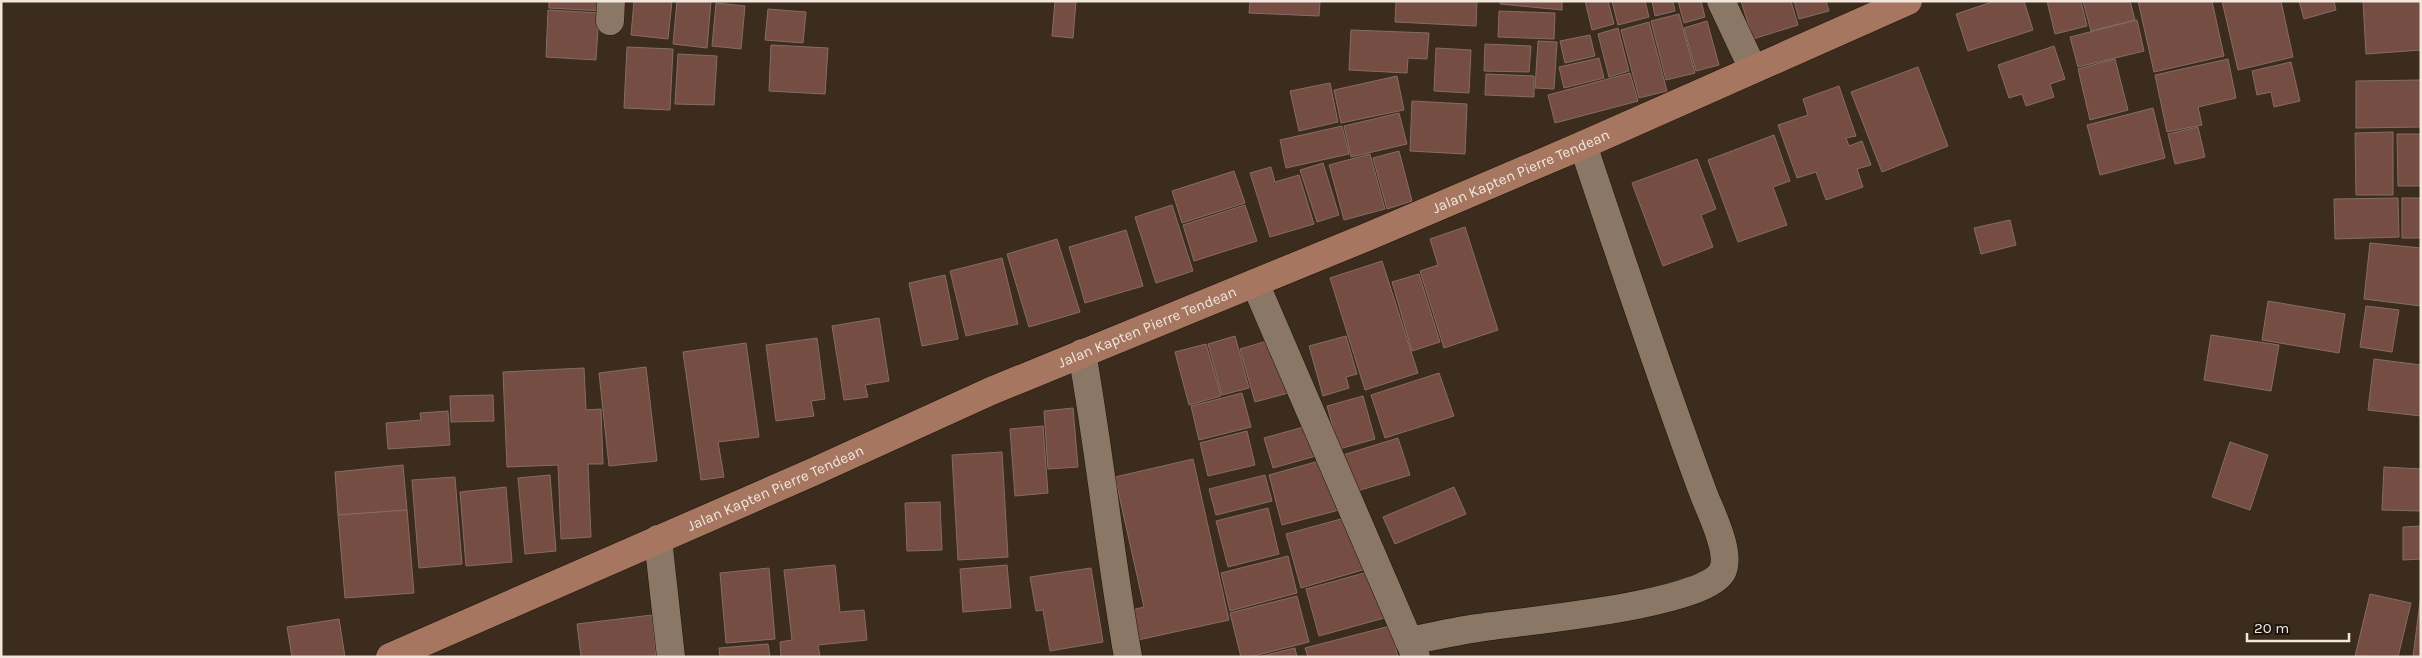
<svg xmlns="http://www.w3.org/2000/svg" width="2422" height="658" viewBox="0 0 2422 658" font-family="Karla,sans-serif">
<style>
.building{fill:#764d42;stroke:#866c66}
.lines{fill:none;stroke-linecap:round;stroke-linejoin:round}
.minor-casing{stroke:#231406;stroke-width:29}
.major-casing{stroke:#231406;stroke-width:29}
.minor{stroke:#8a7766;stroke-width:28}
.major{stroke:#a67661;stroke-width:28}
.labels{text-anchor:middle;stroke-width:5;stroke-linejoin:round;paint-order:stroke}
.street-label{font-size:15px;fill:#f1e7dd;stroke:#1d1610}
</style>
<rect width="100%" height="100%" fill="#3c2c1d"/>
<g class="building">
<path d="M549 1H602V11L549 8Z"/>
<path d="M634 1H672L668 39 631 35Z"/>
<path d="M677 1H711L707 48 673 44Z"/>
<path d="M1055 1H1076L1073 38 1052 36Z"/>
<path d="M1250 1H1320L1319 16 1249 13Z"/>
<path d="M1396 1H1477L1476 26 1395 22Z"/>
<path d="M1501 1H1562V10L1500 4Z"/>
<path d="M1585 1H1608L1614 24 1592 30Z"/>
<path d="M1612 1H1645L1649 17 1618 25Z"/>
<path d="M1652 1H1673L1675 11 1655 16Z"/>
<path d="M1678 1H1701L1705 17 1684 23Z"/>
<path d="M1741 1H1791L1798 25 1753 39Z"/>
<path d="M1794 1H1826L1829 11 1799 19Z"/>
<path d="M1995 1H2024L2033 30 1968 51 1956 14Z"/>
<path d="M2047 1H2081L2087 26 2055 34Z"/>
<path d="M2083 1H2130L2135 20 2091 31Z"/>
<path d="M2138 1H2212L2224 56 2154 72Z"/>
<path d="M2222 1H2281L2293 57 2238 70Z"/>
<path d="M2299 1H2334L2336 10 2304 19Z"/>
<path d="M2363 1H2421V50L2366 54Z"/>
<path d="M716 3 745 6 741 49 712 46Z"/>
<path d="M768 9 806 12 803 43 765 40Z"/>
<path d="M548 10 599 13 596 60 546 57Z"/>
<path d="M1499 11 1555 13 1554 39 1498 37Z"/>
<path d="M1679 14 1695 73 1666 80 1651 21Z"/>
<path d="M2137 20 2144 51 2078 67 2070 37Z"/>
<path d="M1707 21 1719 65 1696 71 1684 28Z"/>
<path d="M1649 22 1667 91 1639 98 1621 30Z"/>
<path d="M1618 28 1629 71 1609 77 1598 34Z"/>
<path d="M1351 30 1429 33 1427 59 1408 58 1407 73 1349 70Z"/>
<path d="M1590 35 1595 56 1565 63 1560 41Z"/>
<path d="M1538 41 1557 42 1554 89 1535 88Z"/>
<path d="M1485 44 1531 46 1529 72 1484 71Z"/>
<path d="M771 45 828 48 825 94 769 91Z"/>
<path d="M2054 46 2065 79 2050 84 2054 97 2026 106 2022 94 2009 98 1998 65Z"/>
<path d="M627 47 673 49 670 110 624 108Z"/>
<path d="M1436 48 1471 50 1469 93 1434 91Z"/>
<path d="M678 54 717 56 714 105 675 104Z"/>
<path d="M1599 58 1604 78 1564 88 1559 67Z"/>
<path d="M2115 59 2128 110 2090 120 2078 69Z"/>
<path d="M2228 59 2236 98 2198 107 2202 125 2167 132 2155 75Z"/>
<path d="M2291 62 2300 101 2274 107 2271 92 2257 95 2252 71Z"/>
<path d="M1918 67 1948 146 1882 172 1851 92Z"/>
<path d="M1630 73 1638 101 1555 123 1548 95Z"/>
<path d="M1486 74 1534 76V97L1485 95Z"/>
<path d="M1397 76 1404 110 1341 123 1334 90Z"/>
<path d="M2421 80V127L2356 128V81Z"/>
<path d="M1330 83 1338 122 1299 131 1290 91Z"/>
<path d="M1839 86 1856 136 1846 138 1849 146 1862 141 1871 165 1857 169 1863 187 1826 200 1816 172 1797 178 1778 125 1808 115 1803 99Z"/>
<path d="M1412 101 1467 104 1465 154 1410 151Z"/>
<path d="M2153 108 2165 158 2100 175 2087 125Z"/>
<path d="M1399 113 1407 144 1351 157 1344 126Z"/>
<path d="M1342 126 1349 154 1286 168 1280 140Z"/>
<path d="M2198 127 2205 157 2175 164 2168 134Z"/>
<path d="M2393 132V195H2356L2355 133Z"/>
<path d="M2397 134H2421V186H2398Z"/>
<path d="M1774 135 1790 181 1773 187 1787 225 1738 242 1708 160Z"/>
<path d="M1399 151 1412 201 1387 209 1373 158Z"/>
<path d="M1370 154 1385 209 1344 220 1329 165Z"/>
<path d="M1697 159 1716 209 1701 215 1713 247 1663 266 1632 183Z"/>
<path d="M1323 163 1339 215 1317 222 1300 170Z"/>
<path d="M1271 167 1275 182 1299 175 1314 224 1270 237 1250 173Z"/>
<path d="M1234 171 1245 203 1182 223 1172 191Z"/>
<path d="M2398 198 2399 237 2335 239 2334 199Z"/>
<rect x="2402" y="198" width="19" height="40"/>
<path d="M1172 205 1193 271 1156 283 1135 217Z"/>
<path d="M1245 205 1257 241 1194 261 1183 225Z"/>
<path d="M2010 220 2016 245 1981 254 1974 228Z"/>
<path d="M1465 227 1498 330 1444 348 1420 271 1438 265 1430 239Z"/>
<path d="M1126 230 1143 286 1085 303 1069 247Z"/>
<path d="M1057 239 1080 312 1029 327 1007 254Z"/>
<path d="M2370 243 2421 248V306L2364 299Z"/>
<path d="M1002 258 1018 324 966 336 950 271Z"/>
<path d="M1382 261 1418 373 1365 390 1330 278Z"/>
<path d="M1419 274 1440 342 1412 351 1392 282Z"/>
<path d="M945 275 958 339 922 346 909 283Z"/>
<path d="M2268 301 2345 314 2339 353 2262 340Z"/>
<path d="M2366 306 2399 310 2392 352 2360 347Z"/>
<path d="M879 318 889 381 865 385 868 397 844 400 832 326Z"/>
<path d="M2211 335 2279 345 2271 391 2204 380Z"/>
<path d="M1235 336 1249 388 1222 395 1208 344Z"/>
<path d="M1346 336 1357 374 1346 377 1349 388 1323 396 1309 346Z"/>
<path d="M817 338 825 399 811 401 814 416 776 421 766 345Z"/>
<path d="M1277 338 1292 392 1255 402 1240 349Z"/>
<path d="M746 343 759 437 718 442 724 477 701 480 683 352Z"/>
<path d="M1206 344 1221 396 1189 405 1175 352Z"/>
<path d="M2374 359 2421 365V416L2368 410Z"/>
<path d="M646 367 657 461 609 466 599 373Z"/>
<path d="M584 368 586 410 601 409 603 464H588L591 537 561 539 558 465 507 467 503 372Z"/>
<path d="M1439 373 1454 416 1385 438 1371 395Z"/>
<path d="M1242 393 1251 427 1199 440 1191 406Z"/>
<path d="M493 395 494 421 451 422 450 396Z"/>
<path d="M1363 396 1375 439 1339 449 1327 406Z"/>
<path d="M1073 408 1078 467 1048 469 1044 411Z"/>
<path d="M448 411 450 445 388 449 386 423 421 420 420 413Z"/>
<path d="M1043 426 1048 493 1015 496 1010 429Z"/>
<path d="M1307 426 1316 456 1273 468 1264 438Z"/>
<path d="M1247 431 1255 465 1208 476 1200 443Z"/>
<path d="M1398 438 1410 475 1354 492 1343 455Z"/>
<path d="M2230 442 2268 455 2250 510 2212 497Z"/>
<path d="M1002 452 1008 557 958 560 952 455Z"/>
<path d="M1193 459 1229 620 1138 640 1132 610 1144 607 1115 477Z"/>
<path d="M1326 459 1339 510 1282 525 1269 475Z"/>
<path d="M403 465 407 510 338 515 335 472Z"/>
<path d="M2384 467 2421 469V511L2382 510Z"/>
<path d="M550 475 556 551 525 554 518 478Z"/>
<path d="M1265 475 1272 501 1216 515 1209 489Z"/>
<path d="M455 477 462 564 419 568 412 480Z"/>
<path d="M506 487 512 562 466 566 460 492Z"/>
<path d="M1454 487 1466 514 1395 544 1383 517Z"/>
<path d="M940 502 942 550 907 551 905 503Z"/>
<path d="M1268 508 1279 554 1228 567 1216 521Z"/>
<path d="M407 510 414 593 345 598 338 515Z"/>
<path d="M1352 516 1366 569 1301 588 1286 534Z"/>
<path d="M2421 526V559L2403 560V527Z"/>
<path d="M1288 556 1297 593 1230 611 1221 573Z"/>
<path d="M835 565 840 612 864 610 867 640 818 645 820 657H781L780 642 792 640 784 570Z"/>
<path d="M1007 565 1011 608 963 612 960 569Z"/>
<path d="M769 568 775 639 726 643 720 573Z"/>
<path d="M1091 568 1103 642 1050 651 1043 610 1036 611 1030 577Z"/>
<path d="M1375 570 1388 617 1319 636 1306 589Z"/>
<path d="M2370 594 2411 603 2398 657 2355 656Z"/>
<path d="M2421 594V657H2413Z"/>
<path d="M1297 596 1309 642 1250 657H1241L1230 613Z"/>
<path d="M652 615 656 657H581L577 624Z"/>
<path d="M339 619 345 657H292L287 627Z"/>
<path d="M1390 626 1398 657H1308L1305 648Z"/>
<path d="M768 644 770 657H720L719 648Z"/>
<path d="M1295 648 1297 657H1258Z"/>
</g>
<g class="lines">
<defs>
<g id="minor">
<path d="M1721 1 1753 69"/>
<path d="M610 21 611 1"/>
<path d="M1255 283 1409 641"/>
<path d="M1082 353C1100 454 1110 556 1128 657"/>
<path d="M658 539 671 657"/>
<path d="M1416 657 1409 641C1432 637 1455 631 1478 628 1521 621 1702 606 1722 572 1732 554 1711 513 1704 495 1661 379 1622 262 1583 145"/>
</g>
<g id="major">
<path id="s1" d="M390 657 813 472 991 391 1367 237 1583 145 1908 1"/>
</g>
</defs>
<use href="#minor" class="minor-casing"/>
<use href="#major" class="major-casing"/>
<use href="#minor" class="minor"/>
<use href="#major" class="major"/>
</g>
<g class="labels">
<g class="street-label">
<text dy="5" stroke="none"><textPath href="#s1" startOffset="1231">Jalan Kapten Pierre Tendean</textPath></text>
<text dy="5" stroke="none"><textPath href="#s1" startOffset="826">Jalan Kapten Pierre Tendean</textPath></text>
<text dy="5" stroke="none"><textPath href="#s1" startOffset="421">Jalan Kapten Pierre Tendean</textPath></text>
</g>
</g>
<rect width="2422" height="658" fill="none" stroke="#f1e7dd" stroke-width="5"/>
<path d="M2247 633v8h102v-8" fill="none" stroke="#f1e7dd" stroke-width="2.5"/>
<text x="2254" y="633" font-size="15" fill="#f1e7dd" stroke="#1d1610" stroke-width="4" paint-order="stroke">20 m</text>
</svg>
